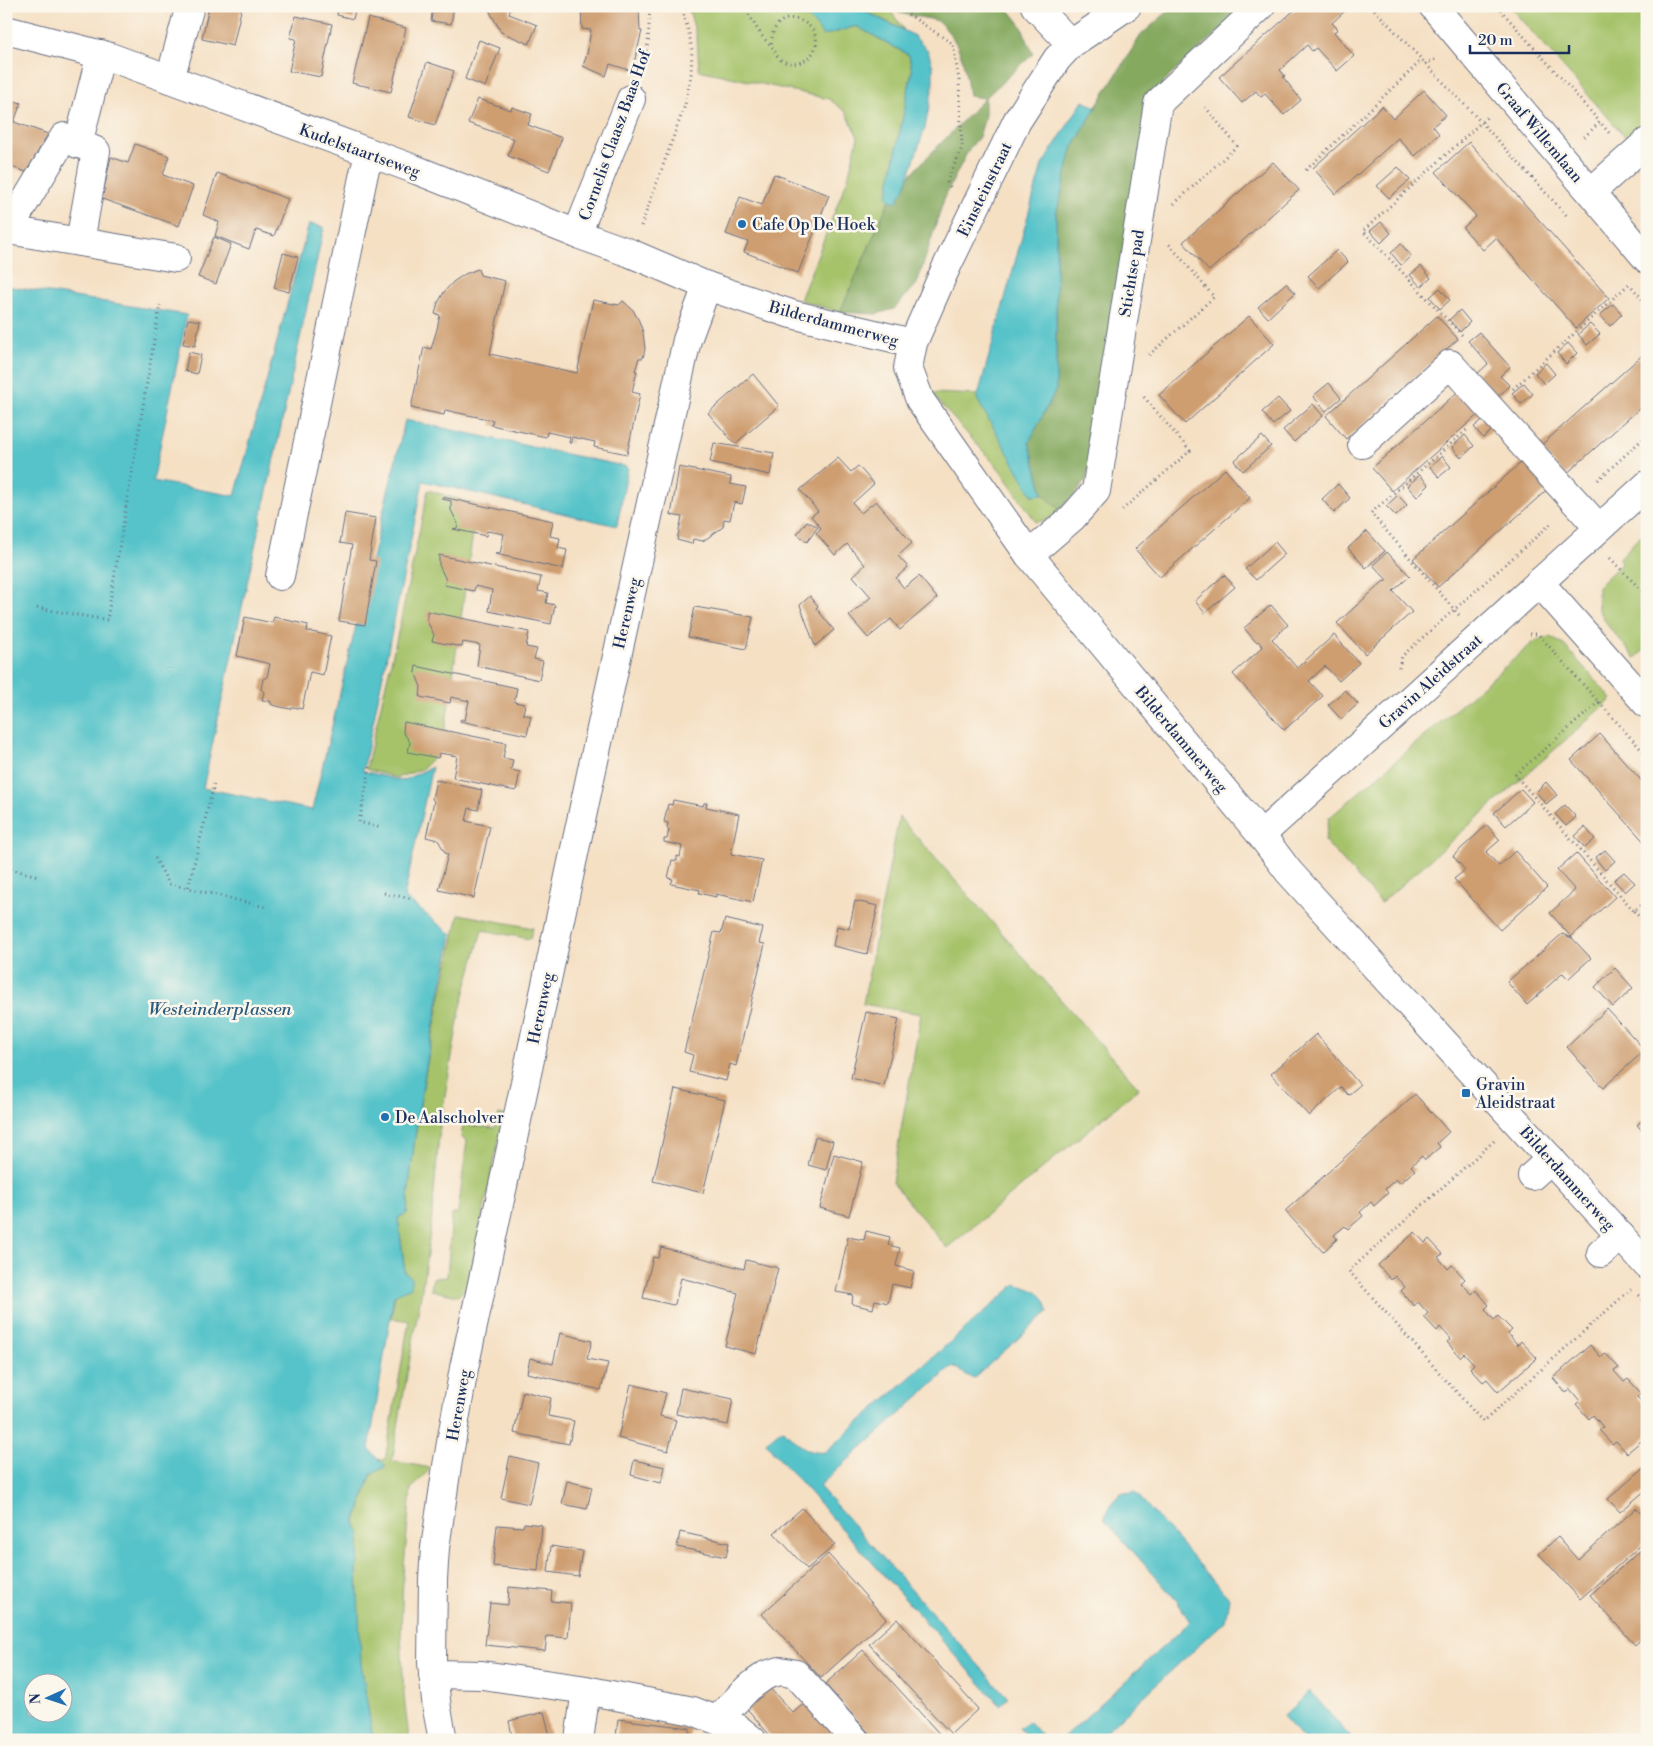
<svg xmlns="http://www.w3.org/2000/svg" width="1653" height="1746" viewBox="0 0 1653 1746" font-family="'Libre Bodoni',serif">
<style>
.green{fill:#a6c36b;stroke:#607964}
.forest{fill:#84a95f;stroke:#506c5e}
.water{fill:#55c3c9;stroke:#387994;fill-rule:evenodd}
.building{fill:#ce9e71}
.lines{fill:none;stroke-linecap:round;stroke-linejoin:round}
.minor-casing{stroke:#676d82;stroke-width:30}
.path{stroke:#676d82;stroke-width:3;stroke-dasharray:1 4;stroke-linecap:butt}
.minor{stroke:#fff;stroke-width:28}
.poi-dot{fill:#1f6fb2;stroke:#fbf7ec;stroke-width:2}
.labels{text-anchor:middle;stroke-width:5;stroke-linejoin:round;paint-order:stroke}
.street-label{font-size:16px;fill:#1b2f5e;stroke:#fbf7ec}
.poi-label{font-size:16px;fill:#1b2f5e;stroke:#fbf7ec;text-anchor:start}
.water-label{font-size:18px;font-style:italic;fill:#2c5b7e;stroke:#fbf7ec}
</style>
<rect width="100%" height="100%" fill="#fbf7ec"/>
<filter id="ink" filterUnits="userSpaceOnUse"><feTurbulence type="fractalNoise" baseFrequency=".02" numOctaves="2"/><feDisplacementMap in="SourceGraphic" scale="10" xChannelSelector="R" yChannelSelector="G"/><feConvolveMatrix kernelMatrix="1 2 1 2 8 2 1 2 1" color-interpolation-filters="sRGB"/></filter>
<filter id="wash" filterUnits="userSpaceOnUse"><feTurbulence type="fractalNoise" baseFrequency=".0096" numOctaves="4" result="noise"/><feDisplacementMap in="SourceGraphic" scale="20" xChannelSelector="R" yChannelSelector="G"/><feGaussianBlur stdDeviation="1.12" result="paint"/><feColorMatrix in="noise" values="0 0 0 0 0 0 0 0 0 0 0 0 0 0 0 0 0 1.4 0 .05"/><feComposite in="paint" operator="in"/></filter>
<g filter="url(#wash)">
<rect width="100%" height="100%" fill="#f5e0c4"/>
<g class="green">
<path d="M688 6H773L777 17C798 3 812 19 823 36L856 26 909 55 912 71 887 197 890 199 840 312 800 300 848 178 858 137 846 112 829 99 699 70 697 38Z"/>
<path d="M854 6H885L890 10 904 30Z"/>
<path d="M1509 6H1647V124L1628 140Z"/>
<path d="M932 393 979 395 1032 495 1043 494 1059 510 1050 519 1036 522 1000 470 936 399Z"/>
<path d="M428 490 477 505 445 730 438 753 422 769 397 778 366 769 400 624Z"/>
<path d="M1640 536 1647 541V648L1635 658 1608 626 1598 608V586L1622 563 1619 559Z"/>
<path d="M1550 637 1564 645 1612 699 1381 903 1325 841 1329 818 1535 641Z"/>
<path d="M899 817 1139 1088 947 1248 892 1182 921 1014 863 1004Z"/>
<path d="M459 914 533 928 530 939 482 930 460 1010 440 1125 431 1226 421 1295 392 1461 431 1468 411 1489 403 1577 401 1634 404 1696 409 1740H371L358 1662 357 1570 360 1534 355 1524 371 1475 382 1468 376 1459 385 1460 409 1321 391 1318 395 1295 405 1273 398 1218 407 1213C414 1111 437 1013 459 914Z"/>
<path d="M499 1114 504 1115 468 1286 458 1296 431 1290 433 1278 447 1277 452 1214 458 1213 467 1140 461 1137 463 1125 495 1128Z"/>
</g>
<g class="forest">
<path d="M885 6H1006L1021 25 1033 54 985 98V117L979 137 969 149 945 196 917 284 894 309 876 314 840 312 890 199 894 203 904 190 909 176 985 98 969 96C965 69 963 47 944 27 941 24 939 21 935 20 918 16 900 16 885 6Z"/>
<path d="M1174 6H1247L1163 82 1087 478 1079 490 1059 510 1043 494 1029 442 1056 389V214L1072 149 1096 107 1141 35Z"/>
</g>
<g class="water">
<path d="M773 6H854L913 35 928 51 933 67V86L925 128 904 190 895 203 887 197 912 71 909 55 856 26 823 36C812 19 798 2 776 17Z"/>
<path d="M1083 101 1096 107 1072 149 1056 214V389L1029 442 1043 494 1032 495 977 399 1042 165Z"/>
<path d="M309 224 324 227 203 788 312 810 405 420 628 467 617 526 423 481 363 771 402 781 432 767 404 897 452 935C433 1027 414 1119 407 1213L398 1218 405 1273 411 1277V1287L394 1295 369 1449 386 1466 371 1475 355 1523 360 1534 357 1570 361 1663 373 1740H6V286L187 315 153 481 235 496ZM32 1684H62V1714H32Z"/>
<path d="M1016 1284C1033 1290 1045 1291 1048 1312L973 1379 953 1366 819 1486 1008 1698 1000 1705 775 1454 766 1442 782 1429C795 1440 806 1455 825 1452Z"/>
<path d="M1135 1492 1229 1598 1225 1621 1097 1740H1061L1190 1622 1177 1601 1104 1519 1113 1501 1121 1493Z"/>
<path d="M1310 1691 1353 1740H1304L1283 1716Z"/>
<path d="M1028 1721 1045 1740H1030L1019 1728Z"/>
</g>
<g id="blocks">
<g class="building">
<path d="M209 6H242L233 46 202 39Z"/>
<path d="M339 6H356L353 19 337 15Z"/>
<path d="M433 6H454L451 24 431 21Z"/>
<path d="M490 6H511L509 14 537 25 529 44 501 32 489 10Z"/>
<path d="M581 6H639L640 31H642L632 71 610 64 606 76 583 66 587 54 591 30 582 29Z"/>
<path d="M1299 6H1342L1346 10 1332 23 1338 29 1334 32 1354 56 1337 71 1316 48 1312 51 1307 45 1280 70 1285 76 1283 77 1301 100 1284 115 1265 94 1261 97 1256 91 1242 103 1219 77Z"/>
<path d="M296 16 332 24 321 77 289 71 296 39 290 38Z"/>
<path d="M368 18 406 28 391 92 352 83Z"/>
<path d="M479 40 500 48 485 87 465 79Z"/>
<path d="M427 62 454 71 435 125 409 117Z"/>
<path d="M1424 90 1446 115 1433 126 1439 134 1415 156 1398 138 1336 194 1313 168 1382 106 1393 119Z"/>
<path d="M6 98 21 103 14 122 48 134 26 172 6 165Z"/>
<path d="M478 99 511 110 512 107 532 114 528 125 562 138 549 171 508 156 514 139 468 123Z"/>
<path d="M1469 142 1609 298 1576 328 1496 238 1483 250 1463 228 1476 216 1436 172Z"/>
<path d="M135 144 169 156 163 175 193 186 179 226 102 199 111 157 128 163Z"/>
<path d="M1273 162 1299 190 1209 271 1183 242Z"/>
<path d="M1398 167 1410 180 1389 198 1377 186Z"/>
<path d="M217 173 288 199 274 236 256 230 249 249 215 236 219 222 203 215Z"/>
<path d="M774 174 829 195 798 273 744 252 748 242 726 234 740 197 762 205Z"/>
<path d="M1381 222 1391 233 1381 243 1370 231Z"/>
<path d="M214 237 231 244 216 284 198 277Z"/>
<path d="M1401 244 1411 256 1401 265 1391 253Z"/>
<path d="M1337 250 1348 262 1319 288 1308 276Z"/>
<path d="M283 253 298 257 289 292 274 288Z"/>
<path d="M1421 266 1431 278 1421 287 1410 275Z"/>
<path d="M478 269 480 275 505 281 490 354 577 373 593 300 619 305 623 301 633 310 639 321 643 332 645 349 643 358H639L635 371H637L632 392 640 394 627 454 594 447 595 442 572 437 571 443H569L570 437 547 432 546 437 491 425 493 420 468 415 445 410 444 415 411 408 424 347 431 349 437 329 440 315 435 314 438 303 444 292 453 282 465 274Z"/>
<path d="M1286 283 1295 293 1268 318 1258 307Z"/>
<path d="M1440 288 1450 300 1440 309 1430 297Z"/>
<path d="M1613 304 1622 314 1610 326 1600 315Z"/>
<path d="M1460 310 1470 322 1460 332 1449 320Z"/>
<path d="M1249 316 1274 344 1185 424 1159 395Z"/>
<path d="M1437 316 1458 339 1346 439 1326 416Z"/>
<path d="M188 319 200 321 195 346 183 344Z"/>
<path d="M1590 324 1600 334 1587 345 1578 334Z"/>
<path d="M1479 332 1510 367 1500 376 1510 386 1497 397 1477 374 1488 364 1468 341Z"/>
<path d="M1568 343 1577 353 1566 364 1557 353Z"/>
<path d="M1647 351V402L1565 475 1539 447Z"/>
<path d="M189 352 201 355 197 374 185 371Z"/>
<path d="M1546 363 1555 374 1544 384 1535 373Z"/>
<path d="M753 374 779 406 735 444 708 413Z"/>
<path d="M1329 383 1341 398 1326 411 1313 396Z"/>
<path d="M1524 383 1533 394 1521 404 1512 393Z"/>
<path d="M1462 388 1482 411 1392 491 1372 468Z"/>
<path d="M1278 398 1290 411 1273 425 1262 412Z"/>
<path d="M1313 404 1323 416 1294 442 1283 430Z"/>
<path d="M1487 416 1496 427 1483 438 1474 427Z"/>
<path d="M1465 435 1474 446 1461 458 1452 447Z"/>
<path d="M1262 436 1271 446 1243 471 1234 461Z"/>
<path d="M714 443 774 453 770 475 710 462Z"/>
<path d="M1442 456 1451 467 1439 477 1430 467Z"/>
<path d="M838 458 851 472 858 466 874 484 853 503 861 513 876 501 912 543 898 556 908 567 896 578 904 588 919 576 937 598 900 630 891 619 868 638 849 616 871 597 853 576 865 565 847 544 835 555 816 533 821 528 811 516 818 511 800 490Z"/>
<path d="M1525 459 1550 487 1438 587 1413 559Z"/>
<path d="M679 467 731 477 730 484 746 487 742 504 734 502 730 520 724 519 723 527 703 541 693 539 692 544 677 540 682 517 671 515Z"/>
<path d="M1225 469 1250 498 1160 577 1135 549Z"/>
<path d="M1420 475 1429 485 1417 497 1407 486Z"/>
<path d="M1338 484 1350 498 1334 513 1322 499Z"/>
<path d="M1398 495 1407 505 1396 516 1386 506Z"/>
<path d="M442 497 553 521 550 536 560 538 558 548 567 550 563 569 495 554 496 553 500 554 504 534 487 531 486 536 453 529 457 528 458 524 451 510V501L442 499Z"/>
<path d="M345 513 376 518 369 560 376 561 365 625 339 621 352 545 340 543Z"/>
<path d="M807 521 818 527 807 542 797 534Z"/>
<path d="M1367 531 1385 551 1366 568 1348 548Z"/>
<path d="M1275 542 1285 554 1256 580 1245 569Z"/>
<path d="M1387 552 1410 576 1393 591 1412 612 1365 654 1337 623 1384 581 1385 582 1387 580 1373 565Z"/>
<path d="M439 555 541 577 538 591 548 593 546 603 555 605 551 624 489 611 492 590 475 586 474 591 444 585 446 580 439 565Z"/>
<path d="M1224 575 1235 587 1205 613 1195 601Z"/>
<path d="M810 596 818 606 816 608 834 630 815 646 800 605Z"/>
<path d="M1271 605 1288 625 1272 639 1297 668 1334 635 1359 663 1339 681 1325 666 1309 681 1323 696 1284 730 1233 674 1263 647 1258 641 1256 642 1244 628Z"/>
<path d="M695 607 753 617 746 649 688 637Z"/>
<path d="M427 611 529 632 526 647 537 649 534 659 543 661 539 680 477 666 480 645 463 642 462 647 432 641 434 635 427 621Z"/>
<path d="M245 617 272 623 274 617 308 625 307 631 331 636 323 675 310 672 302 709 294 707 290 709 272 705 270 701 262 700 264 692 261 689 263 679 267 677 270 664 237 656Z"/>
<path d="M416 666 517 688 514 702 525 704 523 714 531 716 527 735 460 721 461 719 465 720 469 701 451 697 450 703 420 697 421 687 415 672Z"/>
<path d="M1345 690 1358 704 1341 719 1328 705Z"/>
<path d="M404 722 506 743 503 758 513 760 511 770 520 772 516 791 453 778 457 756 439 753 438 758 408 752 410 742 403 732Z"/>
<path d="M1600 734 1647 787V845L1571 760Z"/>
<path d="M436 780 482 790 478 810 469 808 466 821 490 826 474 898 439 890 448 854H446L438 840 426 837 434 801 432 799Z"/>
<path d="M1546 782 1557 795 1546 804 1536 792Z"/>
<path d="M1521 789 1533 802 1506 826 1494 813Z"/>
<path d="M673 800 703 806 704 803H707L706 807 739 814 731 854 762 860 753 902 716 894V897L699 893 700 890 671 884 673 879 668 878 672 860 677 861V856L680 857 682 846 664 842V839H667L669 829H667L668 823 664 822 668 804 672 805Z"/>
<path d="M1565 805 1576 817 1566 826 1555 814Z"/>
<path d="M1487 825 1500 840 1486 852 1499 866 1515 851 1547 887 1500 930 1454 879 1465 870 1453 856Z"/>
<path d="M1585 827 1595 839 1585 848 1575 836Z"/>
<path d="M1605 850 1615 861 1605 870 1595 858Z"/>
<path d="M1576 853 1615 897 1571 937 1550 913 1575 890 1557 870Z"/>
<path d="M1624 872 1635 883 1625 892 1614 880Z"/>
<path d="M855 901 878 906 867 954 833 946 837 926 849 929Z"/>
<path d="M725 919 763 928 759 943 765 944 736 1066 730 1064 726 1081 689 1072 693 1055 684 1052 714 932 721 933Z"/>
<path d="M1562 934 1572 938 1591 958 1568 979 1563 973 1527 1005 1507 982Z"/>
<path d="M1615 968 1633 988 1613 1007 1595 987Z"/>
<path d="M1607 1009 1645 1050 1603 1088 1567 1047Z"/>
<path d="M866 1012 899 1019 884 1086 851 1078Z"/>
<path d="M1316 1034 1360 1085 1348 1095 1341 1087 1309 1116 1271 1074Z"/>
<path d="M675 1089 725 1100 703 1193 653 1181Z"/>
<path d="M1415 1094 1449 1132 1437 1143 1440 1147 1425 1160 1422 1156 1411 1166 1415 1170 1400 1183 1396 1179 1385 1189 1388 1193 1374 1206 1371 1202 1360 1212 1363 1216 1348 1229 1345 1226 1334 1235 1337 1239 1323 1252 1285 1211Z"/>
<path d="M1647 1116V1136L1637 1125Z"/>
<path d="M815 1137 833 1141 826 1170 808 1165Z"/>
<path d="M834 1154 863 1162 849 1216 820 1208Z"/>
<path d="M866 1231 890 1237 888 1245 900 1248 896 1266 914 1271 910 1288 892 1284 888 1303 875 1300 873 1309 852 1304 853 1295 836 1292 848 1237 864 1240Z"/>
<path d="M1415 1232 1425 1243 1429 1239 1443 1254 1438 1257 1448 1269 1452 1265 1465 1279 1461 1283 1472 1294 1476 1290 1489 1305 1485 1309 1494 1320 1498 1316 1512 1330 1508 1334 1518 1345 1521 1341 1537 1358 1498 1392 1487 1379 1483 1382 1470 1368 1474 1364 1464 1353 1460 1357 1447 1342 1451 1339 1440 1327 1437 1331 1424 1317 1428 1313 1418 1302 1414 1306 1401 1291 1405 1287 1395 1276 1391 1280 1378 1265Z"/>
<path d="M661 1247 744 1269 746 1260 778 1268 756 1354 725 1346 738 1293 681 1278 675 1304 673 1305 643 1298 653 1257 658 1258Z"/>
<path d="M560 1333 592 1341 587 1359 608 1363 601 1390 527 1373 530 1358 553 1364Z"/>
<path d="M1590 1345 1601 1357 1605 1353 1619 1368 1614 1371 1624 1382 1628 1379 1641 1393 1637 1397 1647 1407V1436L1627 1453 1616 1441 1612 1444 1599 1430 1603 1427 1593 1415 1589 1419 1576 1404 1580 1401 1570 1389 1566 1393 1553 1378Z"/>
<path d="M631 1384 666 1393 660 1416 676 1420 668 1451 618 1438Z"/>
<path d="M681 1388 733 1399 728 1425 676 1414Z"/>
<path d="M523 1391 551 1398 548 1416 574 1421 569 1444 514 1433Z"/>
<path d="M510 1456 538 1463 529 1504 501 1498Z"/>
<path d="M634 1460 665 1467 661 1483 631 1475Z"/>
<path d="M1647 1465V1489L1620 1512 1608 1499Z"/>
<path d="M567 1481 592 1487 587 1509 562 1504Z"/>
<path d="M802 1508 835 1545 807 1569 774 1533Z"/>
<path d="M1636 1508 1647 1520V1540L1580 1599 1539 1554 1558 1537 1578 1560Z"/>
<path d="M524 1523 542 1525 538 1571 493 1566 497 1525 523 1527Z"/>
<path d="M680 1532 729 1543 726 1557 677 1547Z"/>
<path d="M1647 1545V1634L1635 1645 1590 1595Z"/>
<path d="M551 1546 582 1551 578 1576 548 1572Z"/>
<path d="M828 1554 886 1619 821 1678 762 1614Z"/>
<path d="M509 1587 552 1591 551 1601 571 1603 568 1638 547 1636 545 1651 485 1645 490 1603 508 1605Z"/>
<path d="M897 1619 978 1709 951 1734 869 1644Z"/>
<path d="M863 1650 945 1740H875L825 1684Z"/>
<path d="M765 1683 793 1713 808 1700 843 1740H774L742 1703Z"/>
<path d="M544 1712 551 1740H513L509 1721Z"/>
<path d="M618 1719 690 1728 689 1740H629L616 1737Z"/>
</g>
</g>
</g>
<g filter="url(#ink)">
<use href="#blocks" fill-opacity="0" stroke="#676d82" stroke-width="1"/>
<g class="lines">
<defs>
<g id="minor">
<path d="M1035 6 1071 44"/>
<path d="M1127 6 1071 44 1057 59 1017 121 945 270 913 343 908 368 920 400 1029 555 1261 835 1289 872 1647 1265"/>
<path d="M1433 6 1647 259"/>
<path d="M6 30 110 57 414 169 577 234 630 253 707 286 791 314 913 343"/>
<path d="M170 79 190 6"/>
<path d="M78 144 101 54"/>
<path d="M1591 192 1647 142"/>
<path d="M6 230H8L64 137 96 151 80 242"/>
<path d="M8 230 176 258"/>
<path d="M577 234 631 99"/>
<path d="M1362 444 1450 364 1599 528"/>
<path d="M1029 555 1072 518 1096 491 1158 103 1261 6"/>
<path d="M280 576 364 173 370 153"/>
<path d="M1539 582 1647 704"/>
<path d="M1261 835 1647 485"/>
<path d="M1532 1176 1551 1159"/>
<path d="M1601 1253 1621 1236"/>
<path d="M433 1674 482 1675 580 1689 693 1711 737 1728 752 1740"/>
<path d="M717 1720 748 1688 766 1675 780 1671 796 1674 855 1740"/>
<path d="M443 1740 437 1709 432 1663 433 1579 435 1548 447 1466 464 1368 591 774 687 340 707 286"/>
<path d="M579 1740 586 1690"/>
</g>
</defs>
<use href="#minor" class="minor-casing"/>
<g class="path">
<path d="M744 6C750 16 755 26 762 36 765 40 769 43 772 47 775 51 777 57 781 60 791 66 804 64 812 54 830 29 787 3 774 30 772 34 772 41 771 46"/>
<path d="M896 6 953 44 959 80 962 148 947 181 950 187"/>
<path d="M1371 6 1481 122 1567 216"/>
<path d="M1497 6 1600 122"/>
<path d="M1425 64 1438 58"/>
<path d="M641 70 648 43 650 6"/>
<path d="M1584 137 1600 122 1610 134"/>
<path d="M1306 170 1422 60"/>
<path d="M1174 204 1237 146 1203 104"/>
<path d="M641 226 685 105 691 75 692 50 689 33 681 6"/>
<path d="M1632 287 1647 305"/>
<path d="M1462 335 1363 231 1487 117"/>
<path d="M1149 355 1214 297 1168 243"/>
<path d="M1513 389 1629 284"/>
<path d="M1598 480 1647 435"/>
<path d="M1122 510 1190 451 1143 396"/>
<path d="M1610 558 1647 596"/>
<path d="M37 608 107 620 160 305"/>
<path d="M1459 615 1371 513 1469 428"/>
<path d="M1530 634H1538L1647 756"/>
<path d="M1399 668 1402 656 1553 522"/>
<path d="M1599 702 1515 775 1634 911 1647 901"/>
<path d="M370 767 359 822 382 828"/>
<path d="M214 784 188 888 265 907"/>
<path d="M155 858 169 884 188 888"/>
<path d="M6 868 38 876"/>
<path d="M384 893 413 899"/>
<path d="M1634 911 1647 925"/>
<path d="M455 1116 486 1123"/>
<path d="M1494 1141 1349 1271 1483 1422 1631 1289"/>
<path d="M1639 1295 1647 1304"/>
</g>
<use href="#minor" class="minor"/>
</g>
</g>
<g class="poi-dot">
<circle cx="742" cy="224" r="5"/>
<rect x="1461" y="1088" width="10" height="10" rx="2.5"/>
<circle cx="385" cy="1117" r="5"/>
</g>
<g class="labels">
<g class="street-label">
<text transform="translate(1540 132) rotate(50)" y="6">Graaf Willemlaan</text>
<text transform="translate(614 135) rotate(-70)" y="6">Cornelis Claasz Baas Hof</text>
<text transform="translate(360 150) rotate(20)" y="6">Kudelstaartseweg</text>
<text transform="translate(984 189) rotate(-64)" y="6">Einsteinstraat</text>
<text transform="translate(1131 273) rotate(-81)" y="6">Stichtse pad</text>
<text transform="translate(834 323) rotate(15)" y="6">Bilderdammerweg</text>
<text transform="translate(626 613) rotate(-77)" y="6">Herenweg</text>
<text transform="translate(1430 681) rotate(-42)" y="6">Gravin Aleidstraat</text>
<text transform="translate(1182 739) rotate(50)" y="6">Bilderdammerweg</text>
<text transform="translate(540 1008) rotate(-78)" y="6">Herenweg</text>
<text transform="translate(1568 1178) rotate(48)" y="6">Bilderdammerweg</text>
<text transform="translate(458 1405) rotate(-80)" y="6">Herenweg</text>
</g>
<g class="poi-label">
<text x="752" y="230">Cafe Op De Hoek</text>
<text x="1476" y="1090">Gravin<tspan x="1476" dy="18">Aleidstraat</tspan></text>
<text x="395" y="1123">De Aalscholver</text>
</g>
<g class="water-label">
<text x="220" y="1015">Westeinderplassen</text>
</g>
</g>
<rect width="1653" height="1746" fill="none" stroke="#fbf7ec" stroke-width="25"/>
<g transform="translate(48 1698) rotate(267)"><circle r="24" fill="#fbf7ec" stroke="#a1a7b3"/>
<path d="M0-4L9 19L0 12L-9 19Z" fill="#1f6fb2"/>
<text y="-8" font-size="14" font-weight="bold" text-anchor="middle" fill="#1b2f5e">N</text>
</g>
<path d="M1470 45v8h99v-8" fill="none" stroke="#1b2f5e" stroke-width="2.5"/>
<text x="1478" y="45" font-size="15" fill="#1b2f5e" stroke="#fbf7ec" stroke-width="4" paint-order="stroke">20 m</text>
</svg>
